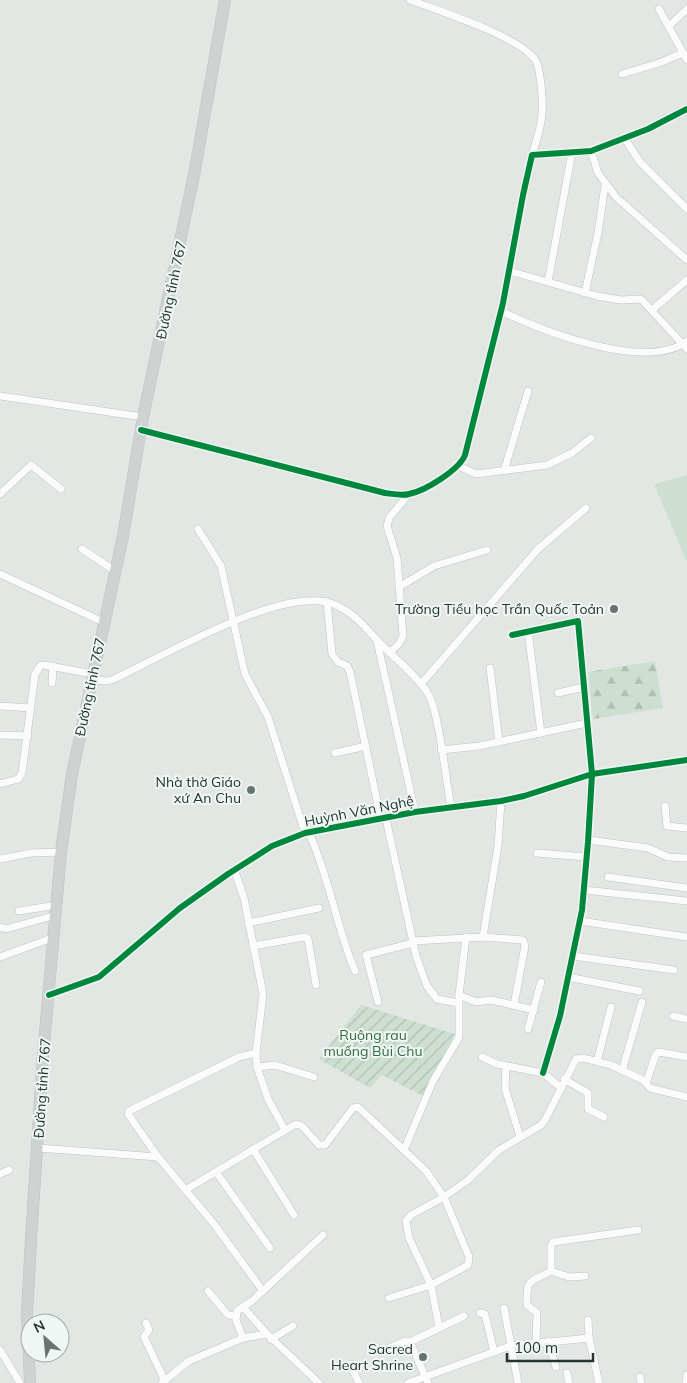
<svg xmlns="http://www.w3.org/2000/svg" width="687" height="1383" viewBox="0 0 687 1383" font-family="Mulish,sans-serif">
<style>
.forest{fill:url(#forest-firs)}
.garden{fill:url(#garden-furrows)}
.pitch{fill:#cddfd1}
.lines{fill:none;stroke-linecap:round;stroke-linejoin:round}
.minor-casing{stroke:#bfc4c1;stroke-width:8}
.primary-casing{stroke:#bcc3c0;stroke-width:12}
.minor{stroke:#fbfbfb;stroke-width:7}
.primary{stroke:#ced3d1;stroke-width:11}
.cycleway-casing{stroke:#f0f6f3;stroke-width:9}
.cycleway{stroke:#00873e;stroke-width:6}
.poi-dot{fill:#66756f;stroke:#f0f6f3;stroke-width:2}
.labels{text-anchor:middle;stroke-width:4;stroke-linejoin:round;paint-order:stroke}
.street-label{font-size:14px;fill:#233730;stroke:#f0f6f3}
.poi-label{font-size:14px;fill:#233730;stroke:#f0f6f3;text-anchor:end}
.park-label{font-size:14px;fill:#326a43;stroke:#f0f6f3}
</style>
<defs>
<pattern id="forest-firs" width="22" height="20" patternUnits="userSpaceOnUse" patternTransform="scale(1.25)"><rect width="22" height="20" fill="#cddfd1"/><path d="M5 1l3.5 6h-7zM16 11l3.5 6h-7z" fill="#b0c0b4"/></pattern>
<pattern id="garden-furrows" width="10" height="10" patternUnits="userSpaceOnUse" patternTransform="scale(1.25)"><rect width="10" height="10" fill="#cddfd1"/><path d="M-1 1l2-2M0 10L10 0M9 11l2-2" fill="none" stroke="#b0c0b4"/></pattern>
</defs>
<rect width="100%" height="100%" fill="#e2e7e4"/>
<path class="forest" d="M655 661 663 708 593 719 588 672Z"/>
<path class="garden" d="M361 1005 455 1034 423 1096 382 1075 370 1088 319 1059Z"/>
<path class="pitch" d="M687 475V562L654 484Z"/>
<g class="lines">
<defs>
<g id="minor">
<path d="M410 0C439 11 515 35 534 58 541 66 543 103 542 114 541 128 536 142 532 155"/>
<path d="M659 9 687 60"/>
<path d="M669 26 687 9"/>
<path d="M622 74 659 63 683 53"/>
<path d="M625 139 640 162 687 209"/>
<path d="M591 151 598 173 616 197 687 260"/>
<path d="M509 271 597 296 621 300 641 299 687 349"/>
<path d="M548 282 572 152"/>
<path d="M585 293 598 233 605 185"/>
<path d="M652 310 687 280"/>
<path d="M501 311C542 331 647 372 687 341"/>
<path d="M0 396 143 417"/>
<path d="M141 430 385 493C393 494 402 496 409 494 425 491 459 470 465 455L503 303 523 195 532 155 591 151 648 129 687 109"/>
<path d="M458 466 476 474 547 465 572 453 591 438"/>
<path d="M504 471 528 391"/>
<path d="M0 494 31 465 61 489"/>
<path d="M198 529 221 566 245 674 268 717 305 833"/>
<path d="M82 549 115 571"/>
<path d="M0 574 103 622"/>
<path d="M399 587 434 566 487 550"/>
<path d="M327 602 332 654 338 662 347 666 350 672 381 820"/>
<path d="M528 631 541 733"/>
<path d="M512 635 578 621 592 774 588 842 582 910 560 1016 543 1073"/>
<path d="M377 641 415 812"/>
<path d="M390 652 399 644 403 636 397 558 387 526 389 518 408 495"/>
<path d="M490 668 499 742"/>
<path d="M92 680 107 681 114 679C164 656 282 585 333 604 352 611 364 626 377 640 393 658 413 671 427 692 439 709 446 782 451 807"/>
<path d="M52 683 53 666"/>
<path d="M421 684 538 549 586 508"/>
<path d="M558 693 584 687"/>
<path d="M0 706 31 708"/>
<path d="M0 735 28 736"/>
<path d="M441 750 479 746 587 723"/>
<path d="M335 753 366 746"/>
<path d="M0 784 18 779 22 773 35 674 41 665H44L93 674"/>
<path d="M665 806 667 826 687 828"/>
<path d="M386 819 416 956 427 986 437 999 458 1003"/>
<path d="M309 833C330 879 336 926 355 971"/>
<path d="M588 840 648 848 668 857 687 858"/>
<path d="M537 853 587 857"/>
<path d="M0 859 31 853 61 852"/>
<path d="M234 869 244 898 263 994 256 1053 257 1067 268 1099 285 1130"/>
<path d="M608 877 687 888"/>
<path d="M584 890 687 901"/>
<path d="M19 911 57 905"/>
<path d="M580 921 687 937"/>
<path d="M248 923 319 908"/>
<path d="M0 927 6 929 56 915"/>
<path d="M483 937 498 846 501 801"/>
<path d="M413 941 483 937 523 940 525 946 514 1005"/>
<path d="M253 946 304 937 308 939 316 985"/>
<path d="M573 956 674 970"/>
<path d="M0 957 55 937"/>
<path d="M568 977 639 991"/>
<path d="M49 995 99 977 180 908 228 874 272 846 305 833 415 812 501 801 524 796 592 774 687 760"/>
<path d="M459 995 476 1002 491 1000 534 1010"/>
<path d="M378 1002 366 955 413 943"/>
<path d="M673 1016 687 1019"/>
<path d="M528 1029 541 982"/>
<path d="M256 1053 239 1057 129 1111 128 1114 158 1157 214 1224 263 1291"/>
<path d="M482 1057 497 1064 543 1073 560 1087"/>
<path d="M597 1062 611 1007"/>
<path d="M506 1066 505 1088 520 1137"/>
<path d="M257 1067 275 1065 314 1077"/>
<path d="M622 1071 642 1002"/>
<path d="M564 1079 588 1093V1109L604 1117"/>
<path d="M646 1083 656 1054 659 1052 687 1057"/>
<path d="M38 1148 158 1157"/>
<path d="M253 1149 294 1215"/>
<path d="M404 1150 433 1081 459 1037V995L466 937"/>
<path d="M216 1172 270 1248"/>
<path d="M0 1174 9 1170"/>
<path d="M187 1189 296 1124 302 1126 319 1145H325L353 1108 358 1107 426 1171 444 1197 469 1257 468 1265 431 1285 439 1327"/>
<path d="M551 1271 569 1277 585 1276"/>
<path d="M208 1291 228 1315 235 1316"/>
<path d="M389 1298 431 1285 409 1238 406 1221 411 1215 444 1197 468 1180 499 1150 541 1125 545 1120 576 1059 583 1058 611 1065 643 1080 650 1088 687 1097"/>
<path d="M243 1307 267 1334 319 1383"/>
<path d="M504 1308 518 1383"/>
<path d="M480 1313 485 1314 494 1352"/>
<path d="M588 1320 589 1338 599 1383"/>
<path d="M146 1323 149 1330 144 1337 165 1381"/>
<path d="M243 1338 236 1320 237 1311 252 1301 323 1235"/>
<path d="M271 1339 293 1326"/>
<path d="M536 1341 537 1313 527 1305C526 1277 530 1283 551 1271V1246L553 1242 638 1230"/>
<path d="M548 1341 556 1367"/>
<path d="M0 1350 20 1383"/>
<path d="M380 1352 405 1341 410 1342"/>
<path d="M350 1364 359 1383"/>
<path d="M567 1373 569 1383"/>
<path d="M640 1377 641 1383"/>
<path d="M162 1383 189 1361 243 1338 267 1334"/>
<path d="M408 1383 510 1346 589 1338"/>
<path d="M428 1383 410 1342 464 1316"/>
<path d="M686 1383 687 1375"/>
</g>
<path id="primary" d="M30 1383 27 1313 31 1239 43 1055 61 852 72 774 123 536 143 417 194 175 225 0"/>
</defs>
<use href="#minor" class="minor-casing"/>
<use href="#primary" class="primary-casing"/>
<use href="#minor" class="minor"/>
<use href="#primary" class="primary"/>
<defs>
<g id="cycleway">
<path d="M141 430 385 493C393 494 402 496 409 494 425 491 459 470 465 455L503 303 523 195 532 155 591 151 648 129 687 109"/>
<path d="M512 635 578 621 592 774 588 842 582 910 560 1016 543 1073"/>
<path d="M49 995 99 977 180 908 228 874 272 846 305 833 415 812 501 801 524 796 592 774 687 760"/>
</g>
</defs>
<use href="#cycleway" class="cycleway-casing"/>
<use href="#cycleway" class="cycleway"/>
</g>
<g class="poi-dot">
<circle cx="614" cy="609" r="5"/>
<circle cx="251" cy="790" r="5"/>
<circle cx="423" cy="1357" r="5"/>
</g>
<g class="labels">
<g class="street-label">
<text transform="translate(171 290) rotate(-78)" y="5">Đường tỉnh 767</text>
<text transform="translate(90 687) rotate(-78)" y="5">Đường tỉnh 767</text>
<text transform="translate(359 811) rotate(-11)" y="5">Huỳnh Văn Nghệ</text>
<text transform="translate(42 1088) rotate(-86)" y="5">Đường tỉnh 767</text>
</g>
<g class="poi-label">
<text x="604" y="614">Trường Tiểu học Trần Quốc Toản</text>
<text x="241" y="787">Nhà thờ Giáo<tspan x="241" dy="16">xứ An Chu</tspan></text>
<text x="413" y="1354">Sacred<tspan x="413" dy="16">Heart Shrine</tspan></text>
</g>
<g class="park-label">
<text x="373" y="1040">Ruộng rau<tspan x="373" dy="16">muống Bùi Chu</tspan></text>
</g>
</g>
<g transform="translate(45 1338) rotate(333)"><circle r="24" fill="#f0f6f3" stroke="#9eaaa5"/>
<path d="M0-4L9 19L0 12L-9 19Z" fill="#66756f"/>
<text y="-8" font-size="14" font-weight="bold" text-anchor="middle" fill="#233730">N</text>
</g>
<path d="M507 1353v8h86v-8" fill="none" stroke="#233730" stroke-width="2.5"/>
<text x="514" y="1353" font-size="15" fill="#233730" stroke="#f0f6f3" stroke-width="4" paint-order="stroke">100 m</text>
</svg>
